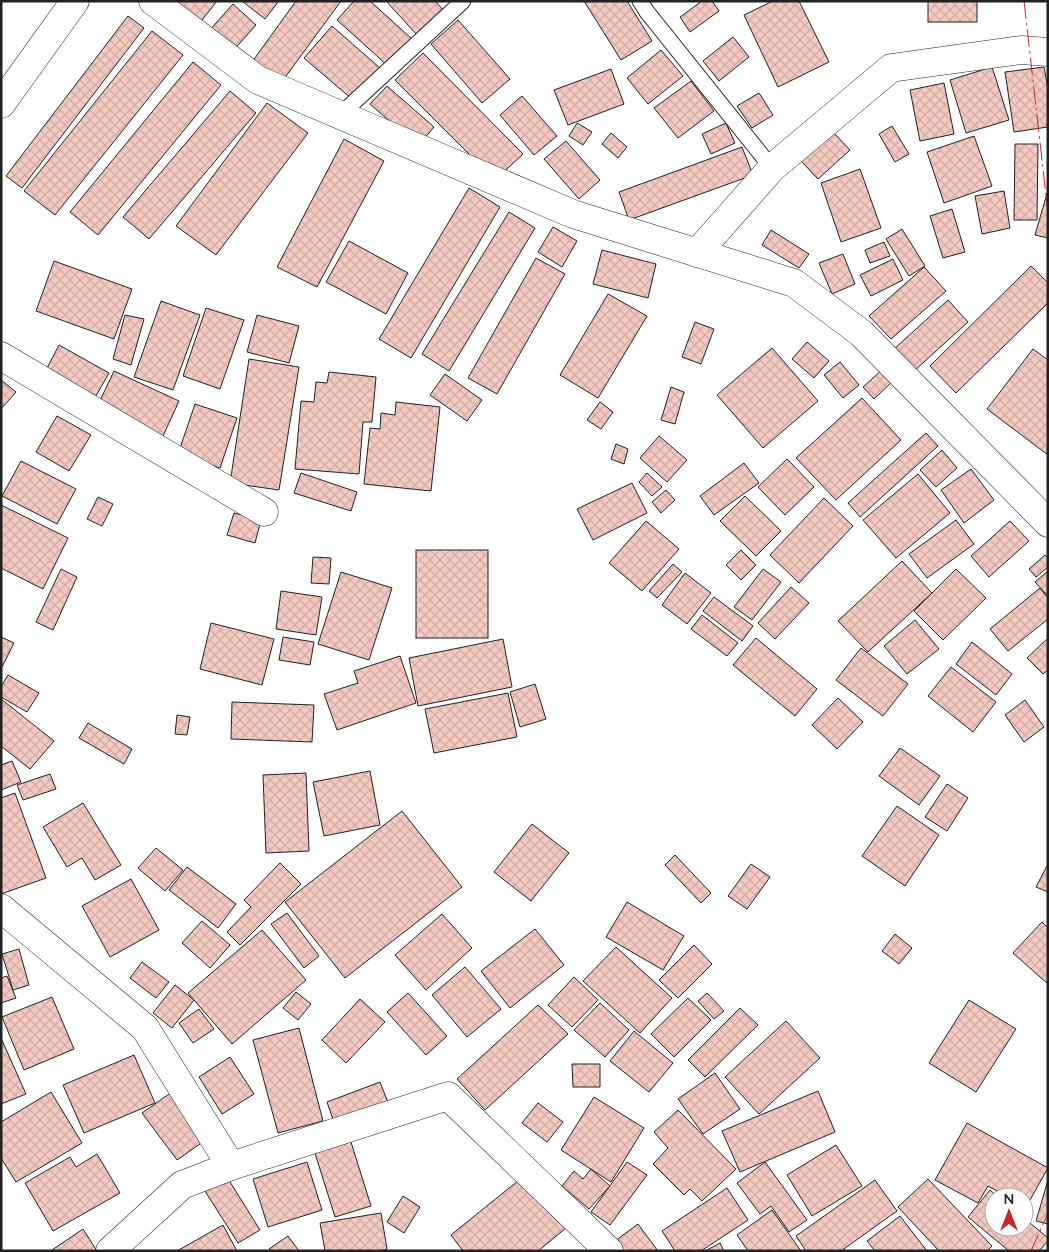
<svg xmlns="http://www.w3.org/2000/svg" width="1049" height="1252" viewBox="0 0 1049 1252" font-family="Lato,sans-serif">
<style>
.building{fill:url(#building-cross-hatch);stroke:#222}
.lines{fill:none;stroke-linecap:round;stroke-linejoin:round}
.lane-casing{stroke:#222;stroke-width:17}
.street-casing{stroke:#222;stroke-width:29}
.lane{stroke:#fff;stroke-width:15}
.street{stroke:#fff;stroke-width:28}
.power{stroke:#c62828;stroke-width:1;stroke-dasharray:18 4 2.5 4;stroke-linecap:butt}
</style>
<defs>
<pattern id="building-cross-hatch" width="8" height="8" patternUnits="userSpaceOnUse" patternTransform="scale(1.25)"><rect width="8" height="8" fill="#f3c9c0"/><path d="M0 0l8 8M0 8l8-8" fill="none" stroke="#d0aca5"/></pattern>
</defs>
<rect width="100%" height="100%" fill="#fff"/>
<g class="building">
<path d="M172 1H217L199 24Z"/>
<path d="M242 1H279L265 19Z"/>
<path d="M296 1H341L281 83 252 62Z"/>
<path d="M354 1H370L412 39 388 66 337 20Z"/>
<path d="M386 1H435L444 11 418 36Z"/>
<path d="M584 1H627L652 41 621 60Z"/>
<path d="M702 1H712L719 11 690 32 680 17Z"/>
<path d="M773 1H799L829 62 778 87 744 15Z"/>
<rect x="928" y="1" width="49" height="21"/>
<path d="M233 4 256 25 231 53 208 32Z"/>
<path d="M128 16 144 28 22 188 6 176Z"/>
<path d="M458 20 510 79 482 103 431 44Z"/>
<path d="M332 26 380 68 353 100 304 58Z"/>
<path d="M152 31 183 55 55 215 24 191Z"/>
<path d="M733 37 749 57 719 81 703 61Z"/>
<path d="M661 50 683 76 648 104 627 78Z"/>
<path d="M423 53 523 154 495 180 395 80Z"/>
<path d="M193 62 221 85 98 235 70 212Z"/>
<path d="M992 67 1009 120 966 133 950 80Z"/>
<path d="M1044 67 1048 89V127L1014 132 1005 72Z"/>
<path d="M611 69 624 104 568 125 554 90Z"/>
<path d="M691 81 714 111 678 138 654 108Z"/>
<path d="M944 83 954 134 920 141 910 90Z"/>
<path d="M387 86 434 127 418 146 370 104Z"/>
<path d="M230 91 256 113 149 239 123 217Z"/>
<path d="M759 93 773 115 752 128 737 106Z"/>
<path d="M522 96 557 136 534 155 500 115Z"/>
<path d="M267 103 308 133 216 255 176 226Z"/>
<path d="M577 123 592 132 583 145 569 136Z"/>
<path d="M726 123 735 143 711 154 702 134Z"/>
<path d="M892 126 909 154 895 162 879 134Z"/>
<path d="M832 131 850 150 818 179 801 161Z"/>
<path d="M611 133 627 147 618 158 602 144Z"/>
<path d="M974 136 992 186 944 203 927 152Z"/>
<path d="M344 139 384 161 317 287 277 267Z"/>
<path d="M566 141 600 180 579 199 544 159Z"/>
<path d="M1015 144H1038L1037 220H1014Z"/>
<path d="M742 147 753 175 629 220 619 192Z"/>
<path d="M860 169 881 228 841 242 821 183Z"/>
<path d="M469 188 500 207 411 358 379 339Z"/>
<path d="M1048 190V238L1035 235Z"/>
<path d="M1004 191 1010 228 982 234 975 196Z"/>
<path d="M952 209 965 252 943 258 930 216Z"/>
<path d="M509 212 535 228 449 371 422 354Z"/>
<path d="M553 227 577 241 562 267 538 252Z"/>
<path d="M902 229 925 266 909 276 886 239Z"/>
<path d="M771 230 809 254 799 268 762 245Z"/>
<path d="M349 241 408 273 386 314 326 282Z"/>
<path d="M884 242 890 256 870 263 865 250Z"/>
<path d="M602 250 656 264 648 298 593 284Z"/>
<path d="M843 254 855 284 832 294 819 263Z"/>
<path d="M536 258 565 274 497 394 468 378Z"/>
<path d="M893 259 903 280 871 296 860 275Z"/>
<path d="M54 261 132 289 114 339 36 311Z"/>
<path d="M1031 266 1048 283V303L956 393 930 366Z"/>
<path d="M924 267 946 291 891 339 869 316Z"/>
<path d="M608 294 647 316 598 398 560 375Z"/>
<path d="M948 300 968 322 914 371 894 349Z"/>
<path d="M161 301 200 315 173 390 134 377Z"/>
<path d="M206 308 244 320 220 389 183 376Z"/>
<path d="M125 315 144 319 131 365 113 359Z"/>
<path d="M257 315 299 326 289 363 247 352Z"/>
<path d="M695 322 714 329 701 364 682 357Z"/>
<path d="M807 342 829 361 814 378 792 359Z"/>
<path d="M59 345 109 373 93 401 44 374Z"/>
<path d="M772 348 818 401 763 448 717 395Z"/>
<path d="M1033 349 1048 360V455L987 409Z"/>
<path d="M249 359 299 367 279 490 230 483Z"/>
<path d="M840 362 859 385 843 398 824 375Z"/>
<path d="M882 370 893 381 874 399 863 387Z"/>
<path d="M114 371 179 401 163 436 98 405Z"/>
<path d="M329 372 376 377 372 422H363L359 474 295 469 301 401 314 402 316 382 327 383Z"/>
<path d="M445 374 482 400 467 421 430 395Z"/>
<path d="M1 380 16 392 1 409Z"/>
<path d="M671 387 684 392 675 424 661 420Z"/>
<path d="M862 398 901 440 836 500 796 458Z"/>
<path d="M396 402 440 407 431 491 364 484 370 428 380 429 381 413 395 415Z"/>
<path d="M600 402 613 412 601 429 587 420Z"/>
<path d="M195 404 237 418 220 468 178 454Z"/>
<path d="M57 416 91 435 69 471 36 452Z"/>
<path d="M926 433 938 446 860 517 848 503Z"/>
<path d="M659 436 687 460 667 482 640 458Z"/>
<path d="M616 444 628 449 624 464 611 459Z"/>
<path d="M942 450 957 468 936 487 920 470Z"/>
<path d="M787 459 814 487 785 515 758 487Z"/>
<path d="M21 461 76 489 57 524 2 496Z"/>
<path d="M744 463 759 483 714 515 700 496Z"/>
<path d="M971 469 994 500 964 523 941 490Z"/>
<path d="M301 473 357 492 351 511 294 493Z"/>
<path d="M647 473 662 487 652 496 639 482Z"/>
<path d="M918 474 950 513 896 558 863 520Z"/>
<path d="M632 483 647 513 593 540 577 509Z"/>
<path d="M666 490 675 500 661 513 652 502Z"/>
<path d="M745 496 781 531 756 556 720 521Z"/>
<path d="M98 497 113 504 102 526 87 519Z"/>
<path d="M824 498 853 526 799 583 770 555Z"/>
<path d="M1 505 68 538 43 589 1 568Z"/>
<path d="M234 513 261 520 255 543 227 535Z"/>
<path d="M956 520 974 544 927 578 909 554Z"/>
<path d="M646 521 679 549 642 591 609 563Z"/>
<path d="M1010 521 1029 541 989 577 971 556Z"/>
<rect x="416" y="550" width="72" height="88"/>
<path d="M741 550 756 565 741 580 726 565Z"/>
<path d="M1045 555 1048 558V567L1036 577 1029 569Z"/>
<path d="M313 557 331 558 329 584 311 583Z"/>
<path d="M902 561 932 593 868 652 838 621Z"/>
<path d="M673 564 682 572 657 598 649 591Z"/>
<path d="M61 569 77 577 53 630 36 622Z"/>
<path d="M763 569 781 582 752 620 734 607Z"/>
<path d="M956 569 986 598 943 640 914 611Z"/>
<path d="M1048 571V596L1035 582Z"/>
<path d="M341 572 392 588 369 660 318 644Z"/>
<path d="M685 573 711 593 687 624 662 605Z"/>
<path d="M791 587 809 603 775 639 758 623Z"/>
<path d="M1040 588 1048 598V619L1008 651 990 629Z"/>
<path d="M281 591 322 597 316 635 276 629Z"/>
<path d="M714 597 753 626 742 641 703 611Z"/>
<path d="M702 615 738 643 727 656 691 629Z"/>
<path d="M915 620 939 649 907 674 884 646Z"/>
<path d="M211 623 274 639 262 685 200 669Z"/>
<path d="M1 637 14 643 2 667H1Z"/>
<path d="M283 637 314 642 310 665 279 660Z"/>
<path d="M756 638 817 689 795 716 733 665Z"/>
<path d="M1048 638V670L1043 674 1027 658Z"/>
<path d="M503 639 512 687 418 706 409 658Z"/>
<path d="M972 642 1012 674 996 695 956 664Z"/>
<path d="M861 648 908 684 883 716 836 680Z"/>
<path d="M400 656 416 703 337 730 324 694 358 683 354 671Z"/>
<path d="M951 667 996 702 973 732 928 696Z"/>
<path d="M8 675 39 693 27 712 1 697V687Z"/>
<path d="M535 684 546 719 520 727 510 692Z"/>
<path d="M508 693 517 737 434 753 425 709Z"/>
<path d="M838 698 863 722 837 749 812 725Z"/>
<path d="M1 699 54 741 30 769 1 746Z"/>
<path d="M1025 700 1044 727 1024 742 1005 715Z"/>
<path d="M232 702 314 705 312 742 231 739Z"/>
<path d="M177 715 190 717 187 735 175 734Z"/>
<path d="M88 723 132 749 124 764 79 738Z"/>
<path d="M900 748 940 776 919 805 879 776Z"/>
<path d="M12 761 21 782 1 790V765Z"/>
<path d="M370 771 380 825 324 836 313 782Z"/>
<path d="M306 773 309 851 266 853 263 775Z"/>
<path d="M50 774 56 789 23 800 17 785Z"/>
<path d="M947 784 968 798 947 831 925 817Z"/>
<path d="M15 793 46 878 1 894V798Z"/>
<path d="M83 803 121 865 95 880 82 858 67 867 43 827Z"/>
<path d="M897 806 939 835 905 886 862 856Z"/>
<path d="M402 811 462 887 345 978 285 902Z"/>
<path d="M532 824 569 853 531 901 494 872Z"/>
<path d="M156 848 183 870 165 891 138 868Z"/>
<path d="M675 855 711 893 701 903 665 865Z"/>
<path d="M280 863 301 884 240 945 227 932 251 907 244 900Z"/>
<path d="M751 864 770 877 747 909 728 896Z"/>
<path d="M1048 864V892L1036 887Z"/>
<path d="M187 867 236 904 218 928 169 890Z"/>
<path d="M131 879 159 930 110 957 82 906Z"/>
<path d="M627 902 684 936 663 970 606 937Z"/>
<path d="M287 913 319 956 304 968 271 924Z"/>
<path d="M442 914 472 948 426 990 395 955Z"/>
<path d="M202 921 230 945 210 968 182 943Z"/>
<path d="M1042 922 1048 928V984L1013 953Z"/>
<path d="M535 929 564 965 510 1008 481 971Z"/>
<path d="M262 930 306 980 232 1044 188 993Z"/>
<path d="M895 934 912 948 899 964 882 951Z"/>
<path d="M694 945 712 964 678 998 659 980Z"/>
<path d="M616 947 672 998 640 1033 583 981Z"/>
<path d="M19 949 29 985 13 990 2 954Z"/>
<path d="M142 962 169 982 156 998 130 978Z"/>
<path d="M465 967 501 1009 467 1037 432 995Z"/>
<path d="M7 976 16 998 1 1003V978Z"/>
<path d="M574 977 598 1000 572 1027 548 1005Z"/>
<path d="M175 985 194 1000 172 1028 153 1013Z"/>
<path d="M296 992 311 1004 298 1020 283 1008Z"/>
<path d="M408 993 447 1036 426 1055 387 1012Z"/>
<path d="M707 993 724 1011 714 1019 698 1001Z"/>
<path d="M52 997 74 1049 24 1070 2 1017Z"/>
<path d="M688 998 711 1020 674 1057 651 1034Z"/>
<path d="M360 999 385 1022 346 1063 322 1040Z"/>
<path d="M969 1000 1016 1029 976 1092 929 1063Z"/>
<path d="M600 1003 629 1030 605 1057 574 1030Z"/>
<path d="M538 1005 568 1034 485 1110 457 1079Z"/>
<path d="M740 1008 758 1025 705 1077 688 1060Z"/>
<path d="M199 1009 214 1029 193 1043 179 1023Z"/>
<path d="M786 1021 820 1058 759 1114 725 1077Z"/>
<path d="M299 1028 323 1121 278 1133 253 1040Z"/>
<path d="M634 1031 673 1063 649 1092 610 1061Z"/>
<path d="M1 1038 26 1094 1 1104Z"/>
<path d="M134 1055 155 1103 84 1133 63 1085Z"/>
<path d="M230 1057 254 1094 222 1114 199 1077Z"/>
<path d="M572 1064H600V1087H573Z"/>
<path d="M715 1073 740 1109 703 1134 678 1099Z"/>
<path d="M380 1082 389 1105 335 1125 327 1102Z"/>
<path d="M818 1091 835 1132 740 1172 722 1131Z"/>
<path d="M51 1092 82 1143 16 1182 1 1158V1122Z"/>
<path d="M172 1092 207 1139 177 1160 142 1113Z"/>
<path d="M594 1097 644 1128 611 1182 561 1150Z"/>
<path d="M538 1103 563 1122 547 1142 522 1123Z"/>
<path d="M678 1110 736 1169 702 1201 690 1189 684 1195 653 1164 668 1148 654 1132Z"/>
<path d="M967 1123 1048 1168 1026 1207 1024 1206V1197H1008L988 1186 978 1203 935 1180Z"/>
<path d="M350 1139 371 1206 335 1217 314 1150Z"/>
<path d="M836 1145 862 1186 812 1216 787 1175Z"/>
<path d="M97 1154 120 1193 53 1231 25 1183 70 1157 76 1167Z"/>
<path d="M307 1162 322 1210 268 1227 253 1179Z"/>
<path d="M627 1162 647 1175 610 1225 591 1212Z"/>
<path d="M765 1162 807 1220 789 1232 771 1206 760 1214 737 1183Z"/>
<path d="M591 1169 610 1186 589 1209 562 1186 574 1171 583 1179Z"/>
<path d="M225 1174 260 1230 238 1243 203 1188Z"/>
<path d="M524 1176 566 1228 538 1251H463L451 1235Z"/>
<path d="M928 1179 992 1246 987 1251H939L898 1207Z"/>
<path d="M875 1180 897 1211 841 1251H806L796 1236Z"/>
<path d="M1048 1180V1224L1036 1221Z"/>
<path d="M727 1188 748 1220 701 1251H675L662 1231Z"/>
<path d="M990 1190 998 1197H994V1227H1024V1218L1048 1238V1241L1039 1251H1009L968 1217Z"/>
<path d="M403 1196 420 1207 404 1233 387 1222Z"/>
<path d="M772 1210 801 1251H748L737 1235Z"/>
<path d="M381 1213 387 1249 379 1251H325L320 1223Z"/>
<path d="M900 1216 927 1251H875L867 1241Z"/>
<path d="M638 1224 658 1251H622L615 1241Z"/>
<path d="M223 1225 237 1251H177Z"/>
<path d="M83 1229 97 1251H53L52 1250Z"/>
<path d="M288 1236 299 1251H271L269 1249Z"/>
<path d="M720 1243 724 1251H705Z"/>
</g>
<g class="lines">
<defs>
<g id="lane">
<path d="M640 1 647 12 772 168"/>
<path d="M340 115 463 1"/>
</g>
<g id="street">
<path d="M153 1 258 80 573 214 794 283 861 333 1048 523"/>
<path d="M1 104 75 1"/>
<path d="M697 253 772 168 891 68 1021 50 1048 52"/>
<path d="M1 356 264 512"/>
<path d="M1 908 145 1028 231 1166"/>
<path d="M110 1251 182 1185 231 1166 448 1096 609 1251"/>
</g>
</defs>
<use href="#lane" class="lane-casing"/>
<use href="#street" class="street-casing"/>
<use href="#lane" class="lane"/>
<use href="#street" class="street"/>
<g class="power">
<path d="M1024 1 1048 213"/>
<path d="M1031 1251 1048 1213"/>
</g>
</g>
<rect width="1049" height="1252" fill="none" stroke="#222222" stroke-width="5"/>
<g transform="translate(1009 1212)"><circle r="24" fill="#ffffff" stroke="#a7a7a7"/>
<path d="M0-4L9 19L0 12L-9 19Z" fill="#c62828"/>
<text y="-8" font-size="14" font-weight="bold" text-anchor="middle" fill="#222222">N</text>
</g>
</svg>
